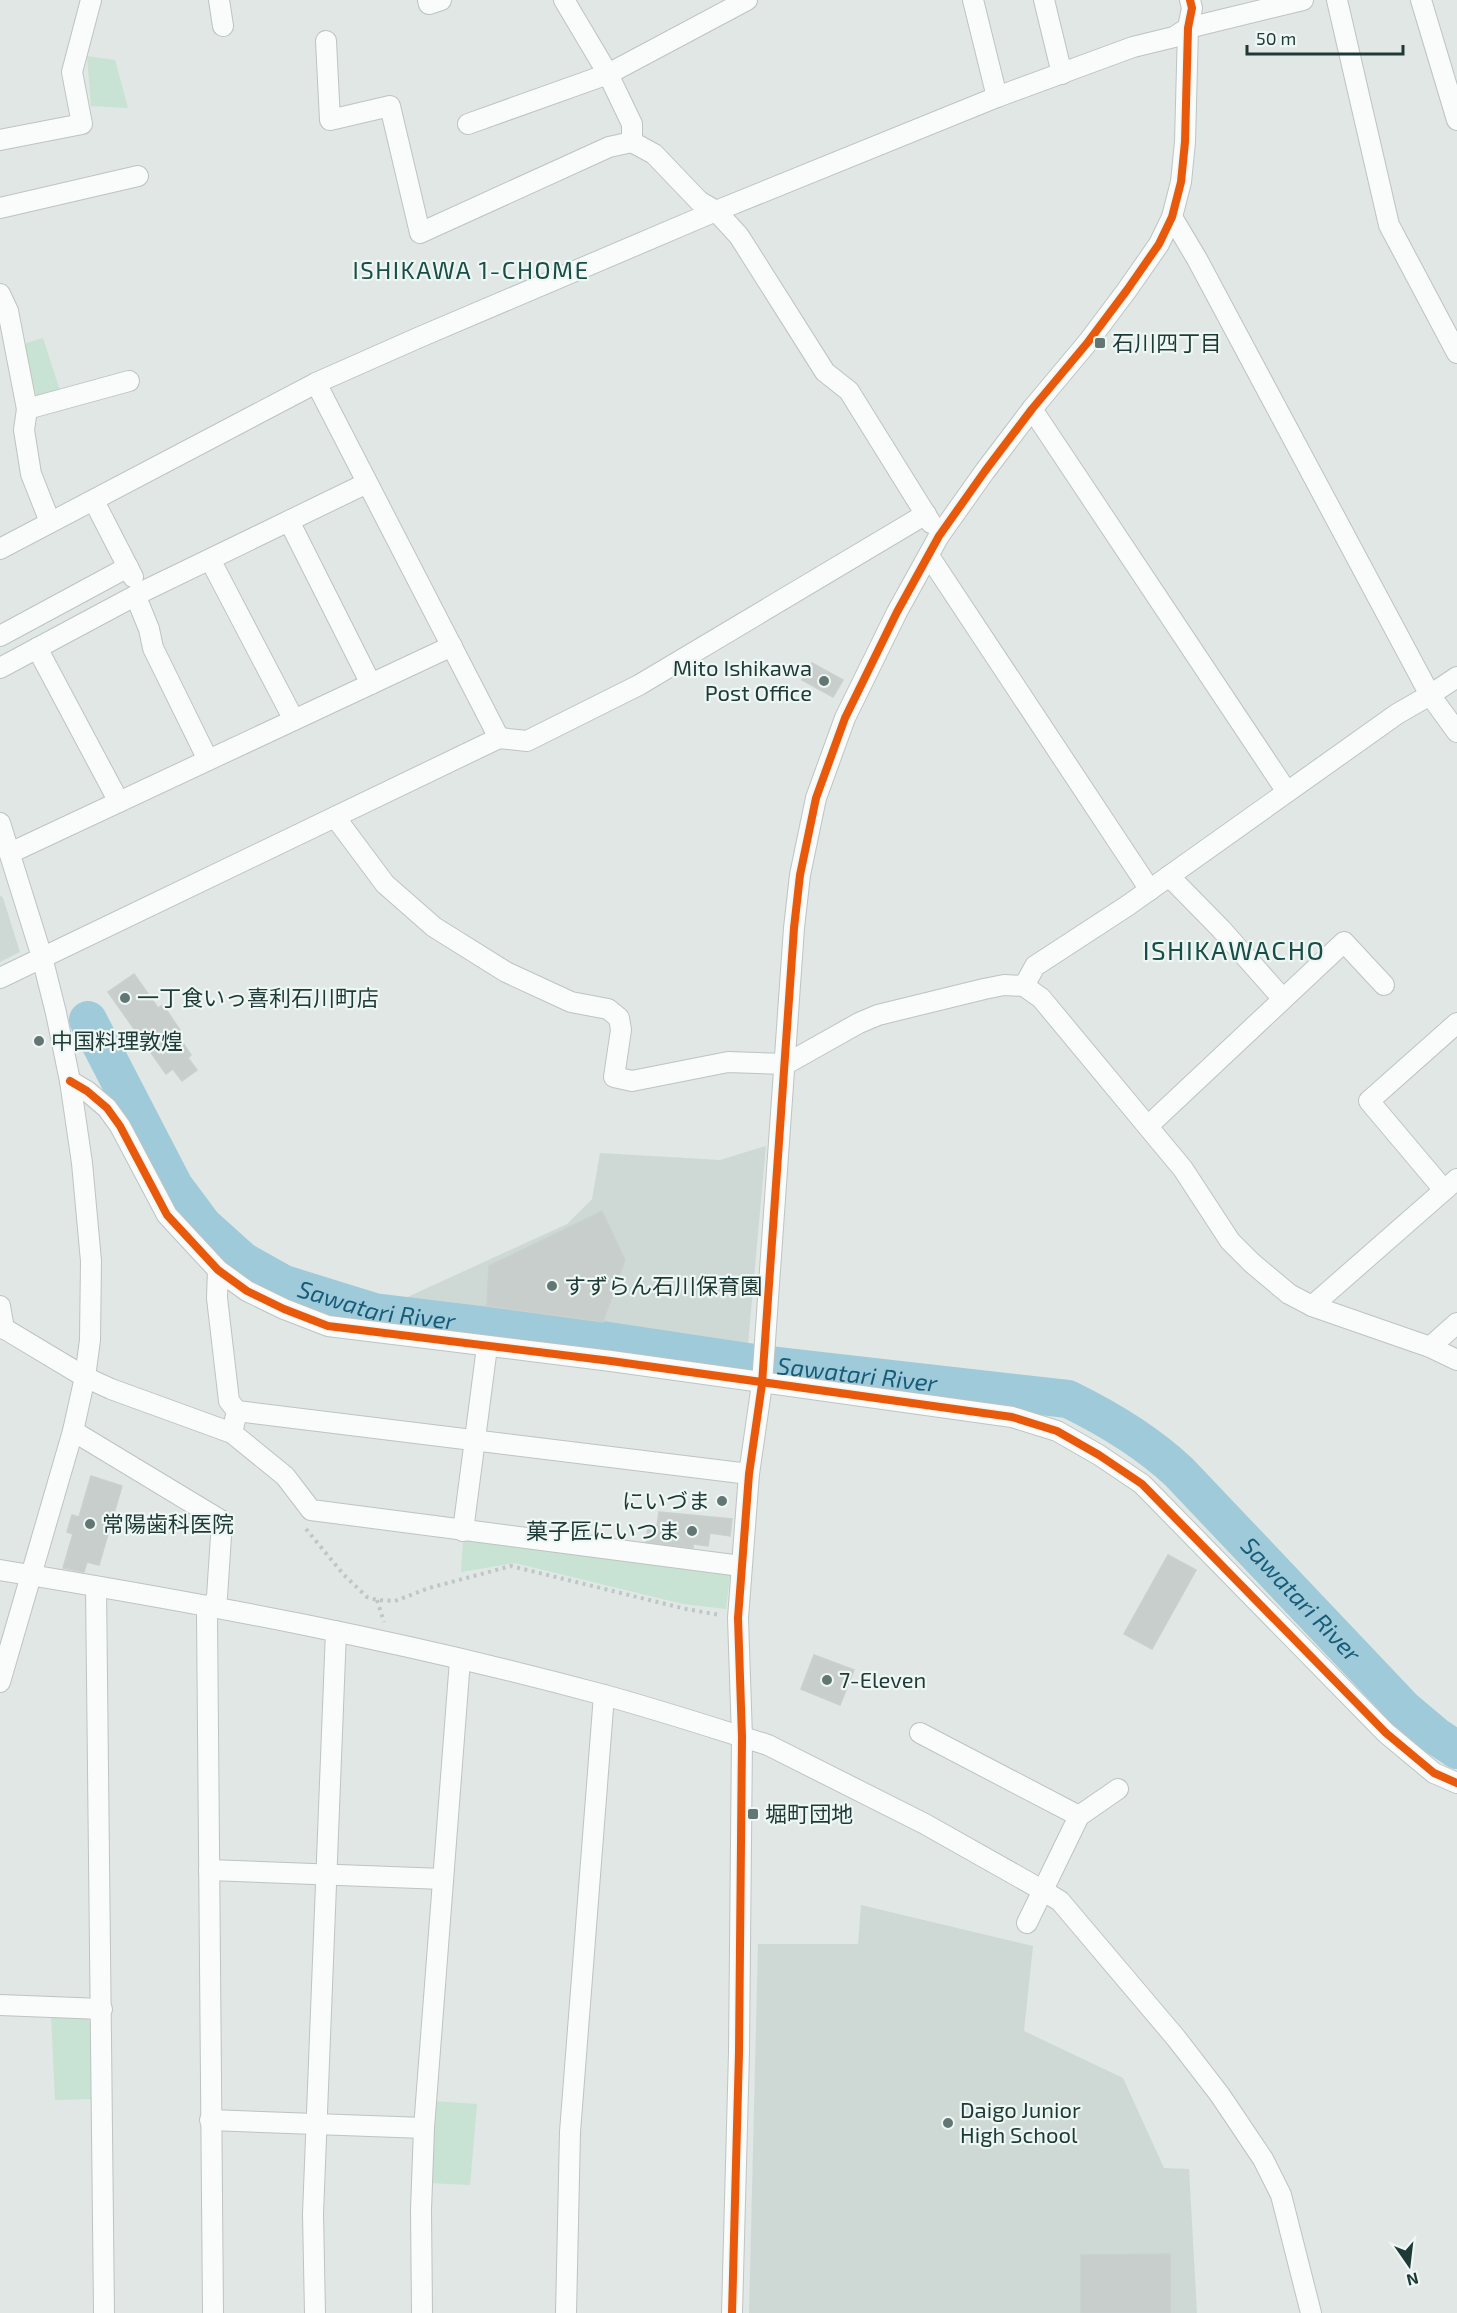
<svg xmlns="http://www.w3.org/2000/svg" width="1457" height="2313" viewBox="0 0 1457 2313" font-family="'Exo 2','Noto Sans JP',sans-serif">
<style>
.built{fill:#ced9d5}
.green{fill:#c8e2d3}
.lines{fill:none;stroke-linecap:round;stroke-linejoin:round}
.river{stroke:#9ecad9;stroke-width:38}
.building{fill:#c8cecc;stroke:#c9d0ce;stroke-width:1.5}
.minor-casing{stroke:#bdc4c2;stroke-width:22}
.path{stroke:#bfc7c6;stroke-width:4;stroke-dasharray:3 4.5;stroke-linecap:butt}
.minor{stroke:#fafbfb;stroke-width:20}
.cycleway-casing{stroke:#eef7f3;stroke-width:11}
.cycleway{stroke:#e8590c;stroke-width:8}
.poi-dot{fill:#627773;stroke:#eef7f3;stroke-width:2}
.labels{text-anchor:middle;stroke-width:4.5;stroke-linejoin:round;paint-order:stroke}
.poi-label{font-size:22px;fill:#1e3a36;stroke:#eef7f3;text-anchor:start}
.neighbourhood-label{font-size:24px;letter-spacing:1.5px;fill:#194d47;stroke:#eef7f3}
.water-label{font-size:24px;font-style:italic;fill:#165c79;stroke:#eef7f3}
.quarter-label{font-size:26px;letter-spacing:1.5px;fill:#194d47;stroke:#eef7f3}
</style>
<rect width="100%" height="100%" fill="#e0e7e5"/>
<g class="built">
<path d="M0 895 3 898 20 952 0 962Z"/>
<path d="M766 1146 748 1344 401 1300 567 1224 592 1199 600 1153 720 1160Z"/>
<path d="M861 1905 1033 1946 1024 2031 1123 2078 1164 2168 1189 2169 1197 2313H749L758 1944H858Z"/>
</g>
<g class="green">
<path d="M87 56 115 60 128 108 91 106Z"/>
<path d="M43 338 61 394 37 400 23 344Z"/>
<path d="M463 1540 730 1575 726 1609 683 1604 515 1563 461 1572Z"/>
<path d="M51 2016 86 2017 91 2022V2099L55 2100Z"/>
<path d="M433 2101 477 2104 470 2185 429 2183Z"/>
</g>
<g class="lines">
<path class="river" id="s1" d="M88 1020 174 1186 203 1225 243 1261 284 1284 374 1312 595 1339 768 1365 1068 1399C1109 1419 1146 1441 1179 1472L1404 1709 1436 1736 1457 1750"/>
</g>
<g class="building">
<path d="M812 663 843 680 833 697 802 680Z"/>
<path d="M134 974 158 1008 163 1005 180 1030 176 1033 191 1055 188 1058 197 1070 182 1081 173 1069 166 1074 108 992Z"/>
<path d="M602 1211 625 1260 603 1322 487 1306 489 1266Z"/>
<path d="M91 1476 122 1486 99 1565 87 1562 84 1572 63 1568 73 1534 67 1532 72 1515 79 1517Z"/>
<path d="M659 1512 732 1519 730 1536 710 1533 708 1546 693 1544V1548L646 1542 648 1525 657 1526Z"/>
<path d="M1168 1555 1196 1570 1152 1649 1124 1634Z"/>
<path d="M814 1655 854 1670 840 1705 801 1689Z"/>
<path d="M1170 2254V2313H1081V2255Z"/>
</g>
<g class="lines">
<defs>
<g id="minor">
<path d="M219 0 223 26"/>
<path d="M428 0 429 4 441 0"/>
<path d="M564 0 608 74 632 124V142L654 154 699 201 716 211 739 236 825 372 849 391 931 523"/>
<path d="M973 0 997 97"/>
<path d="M1044 0 1062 74"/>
<path d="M1337 0 1389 225 1457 353"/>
<path d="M1421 0 1457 120"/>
<path d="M326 41 330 120 390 106 420 233 609 147 632 142"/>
<path d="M468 124 608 74 747 0"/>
<path d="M0 140 82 124 72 72 91 0"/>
<path d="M0 208 138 176"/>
<path d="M1172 217 1197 259 1430 695 1457 732"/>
<path d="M0 294 8 311 27 409 24 430 31 474 50 522"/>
<path d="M316 383 499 738"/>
<path d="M27 409 129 381"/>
<path d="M1032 409 1287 792"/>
<path d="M94 501 133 577"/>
<path d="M289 521 371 684"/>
<path d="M0 549 316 383 420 337 716 211 997 97 1133 47 1174 37 1188 28 1303 0"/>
<path d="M929 556 1150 890"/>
<path d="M214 567 294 720"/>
<path d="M136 597 149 629 153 648 208 760"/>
<path d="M0 636 128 567"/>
<path d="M37 648 119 802"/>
<path d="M0 668 142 592 367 483"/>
<path d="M335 817 385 884 434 927 506 972 571 1002 608 1009 619 1018 621 1030 614 1077 632 1081 728 1062 786 1064 859 1023 878 1015 984 989 1004 985 1024 986 1041 998 1183 1169 1230 1241 1252 1263 1289 1294 1312 1306 1430 1347 1457 1360"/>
<path d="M0 823 42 957 56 1013 70 1081 82 1163 91 1261 90 1340 85 1377 73 1431 0 1682"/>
<path d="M10 853 452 646"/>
<path d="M1169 876 1221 929 1283 999"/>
<path d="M0 978 499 738 527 741 639 685 926 514"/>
<path d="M1024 986 1035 966 1127 906 1397 714 1430 695 1457 677"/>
<path d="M70 1081 87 1091 107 1108 120 1126 167 1215 218 1270 247 1291 284 1309 328 1326 611 1361 1012 1417 1057 1431 1099 1455 1142 1484 1386 1733 1434 1773 1457 1783"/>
<path d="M1148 1126 1344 942 1384 985"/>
<path d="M1444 1190 1369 1101 1457 1023"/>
<path d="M218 1270 217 1298 229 1401 237 1411"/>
<path d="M0 1306 4 1329"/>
<path d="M1312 1306 1457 1179"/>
<path d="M0 1326 85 1377 111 1389 232 1433 285 1476 311 1510 741 1566"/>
<path d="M1430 1347 1457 1323"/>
<path d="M73 1431 222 1521 217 1597 207 1614 213 2313"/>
<path d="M232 1433 237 1411 749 1474"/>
<path d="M463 1531 487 1347"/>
<path d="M0 1570C203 1603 405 1641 604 1695 659 1710 714 1728 768 1745L925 1824 1042 1890 1060 1901 1176 2038 1220 2095 1263 2159 1281 2195 1311 2313"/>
<path d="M96 1587 104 2313"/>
<path d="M920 1733 1079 1816 1027 1923"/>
<path d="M1079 1816 1118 1789"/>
<path d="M209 1870 443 1879"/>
<path d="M0 2005 102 2009"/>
<path d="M210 2120 424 2128"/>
<path d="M315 2313 313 2214 336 1631"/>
<path d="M422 2313 421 2210 424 2128 460 1660"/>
<path d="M566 2313 570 2132 604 1695"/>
<path d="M732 2313 739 2052 742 1737 738 1618 749 1474 762 1384 794 928 800 875 816 798 845 718 897 612 939 536 985 471 1032 409 1088 342 1127 290 1159 244 1172 217 1181 182 1185 142 1188 28 1192 8 1190 0"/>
</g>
</defs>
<use href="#minor" class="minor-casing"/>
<g class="path">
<path d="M306 1529 344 1575 367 1597 377 1600 395 1601 429 1588 511 1566 686 1609 720 1615"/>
<path d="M377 1600 384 1622"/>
</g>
<use href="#minor" class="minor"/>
<defs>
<g id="cycleway">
<path d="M70 1081 87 1091 107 1108 120 1126 167 1215 218 1270 247 1291 284 1309 328 1326 611 1361 1012 1417 1057 1431 1099 1455 1142 1484 1386 1733 1434 1773 1457 1783"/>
<path d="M732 2313 739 2052 742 1737 738 1618 749 1474 762 1384 794 928 800 875 816 798 845 718 897 612 939 536 985 471 1032 409 1088 342 1127 290 1159 244 1172 217 1181 182 1185 142 1188 28 1192 8 1190 0"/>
</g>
</defs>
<use href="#cycleway" class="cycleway-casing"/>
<use href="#cycleway" class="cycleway"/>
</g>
<g class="poi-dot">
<rect x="1094" y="337" width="12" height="12" rx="3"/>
<circle cx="824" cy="681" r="6"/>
<circle cx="125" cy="998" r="6"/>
<circle cx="39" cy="1041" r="6"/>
<circle cx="552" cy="1286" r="6"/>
<circle cx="722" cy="1501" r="6"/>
<circle cx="90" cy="1524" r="6"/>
<circle cx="692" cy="1531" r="6"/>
<circle cx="827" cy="1680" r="6"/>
<rect x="747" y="1808" width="12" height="12" rx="3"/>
<circle cx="948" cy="2123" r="6"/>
</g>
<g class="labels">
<g class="poi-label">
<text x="1112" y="351">石川四丁目</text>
<text x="812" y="676" text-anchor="end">Mito Ishikawa<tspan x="812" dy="25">Post Office</tspan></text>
<text x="137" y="1006">一丁食いっ喜利石川町店</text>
<text x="51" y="1049">中国料理敦煌</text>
<text x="564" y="1294">すずらん石川保育園</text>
<text x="710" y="1509" text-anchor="end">にいづま</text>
<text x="102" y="1532">常陽歯科医院</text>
<text x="680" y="1539" text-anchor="end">菓子匠にいつま</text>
<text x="839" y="1688">7-Eleven</text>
<text x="765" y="1822">堀町団地</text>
<text x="960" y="2118">Daigo Junior<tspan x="960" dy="25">High School</tspan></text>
</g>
<g class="neighbourhood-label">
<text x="471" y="279">ISHIKAWA 1-CHOME</text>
</g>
<g class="water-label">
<text dy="8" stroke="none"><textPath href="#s1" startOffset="432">Sawatari River</textPath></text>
<text dy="8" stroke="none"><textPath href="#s1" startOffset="918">Sawatari River</textPath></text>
<text dy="8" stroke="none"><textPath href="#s1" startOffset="1440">Sawatari River</textPath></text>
</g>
<g class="quarter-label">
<text x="1234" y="960">ISHIKAWACHO</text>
</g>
</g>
<g transform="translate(1409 2265) rotate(166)" stroke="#eef7f3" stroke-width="4.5" paint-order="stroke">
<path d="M0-4.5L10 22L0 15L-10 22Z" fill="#1e3a36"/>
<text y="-9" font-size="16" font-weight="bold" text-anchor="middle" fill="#1e3a36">N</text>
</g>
<path d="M1247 45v9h156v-9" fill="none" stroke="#1e3a36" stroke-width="3"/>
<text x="1256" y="45" font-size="18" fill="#1e3a36" stroke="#eef7f3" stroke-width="4.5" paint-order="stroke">50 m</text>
</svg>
